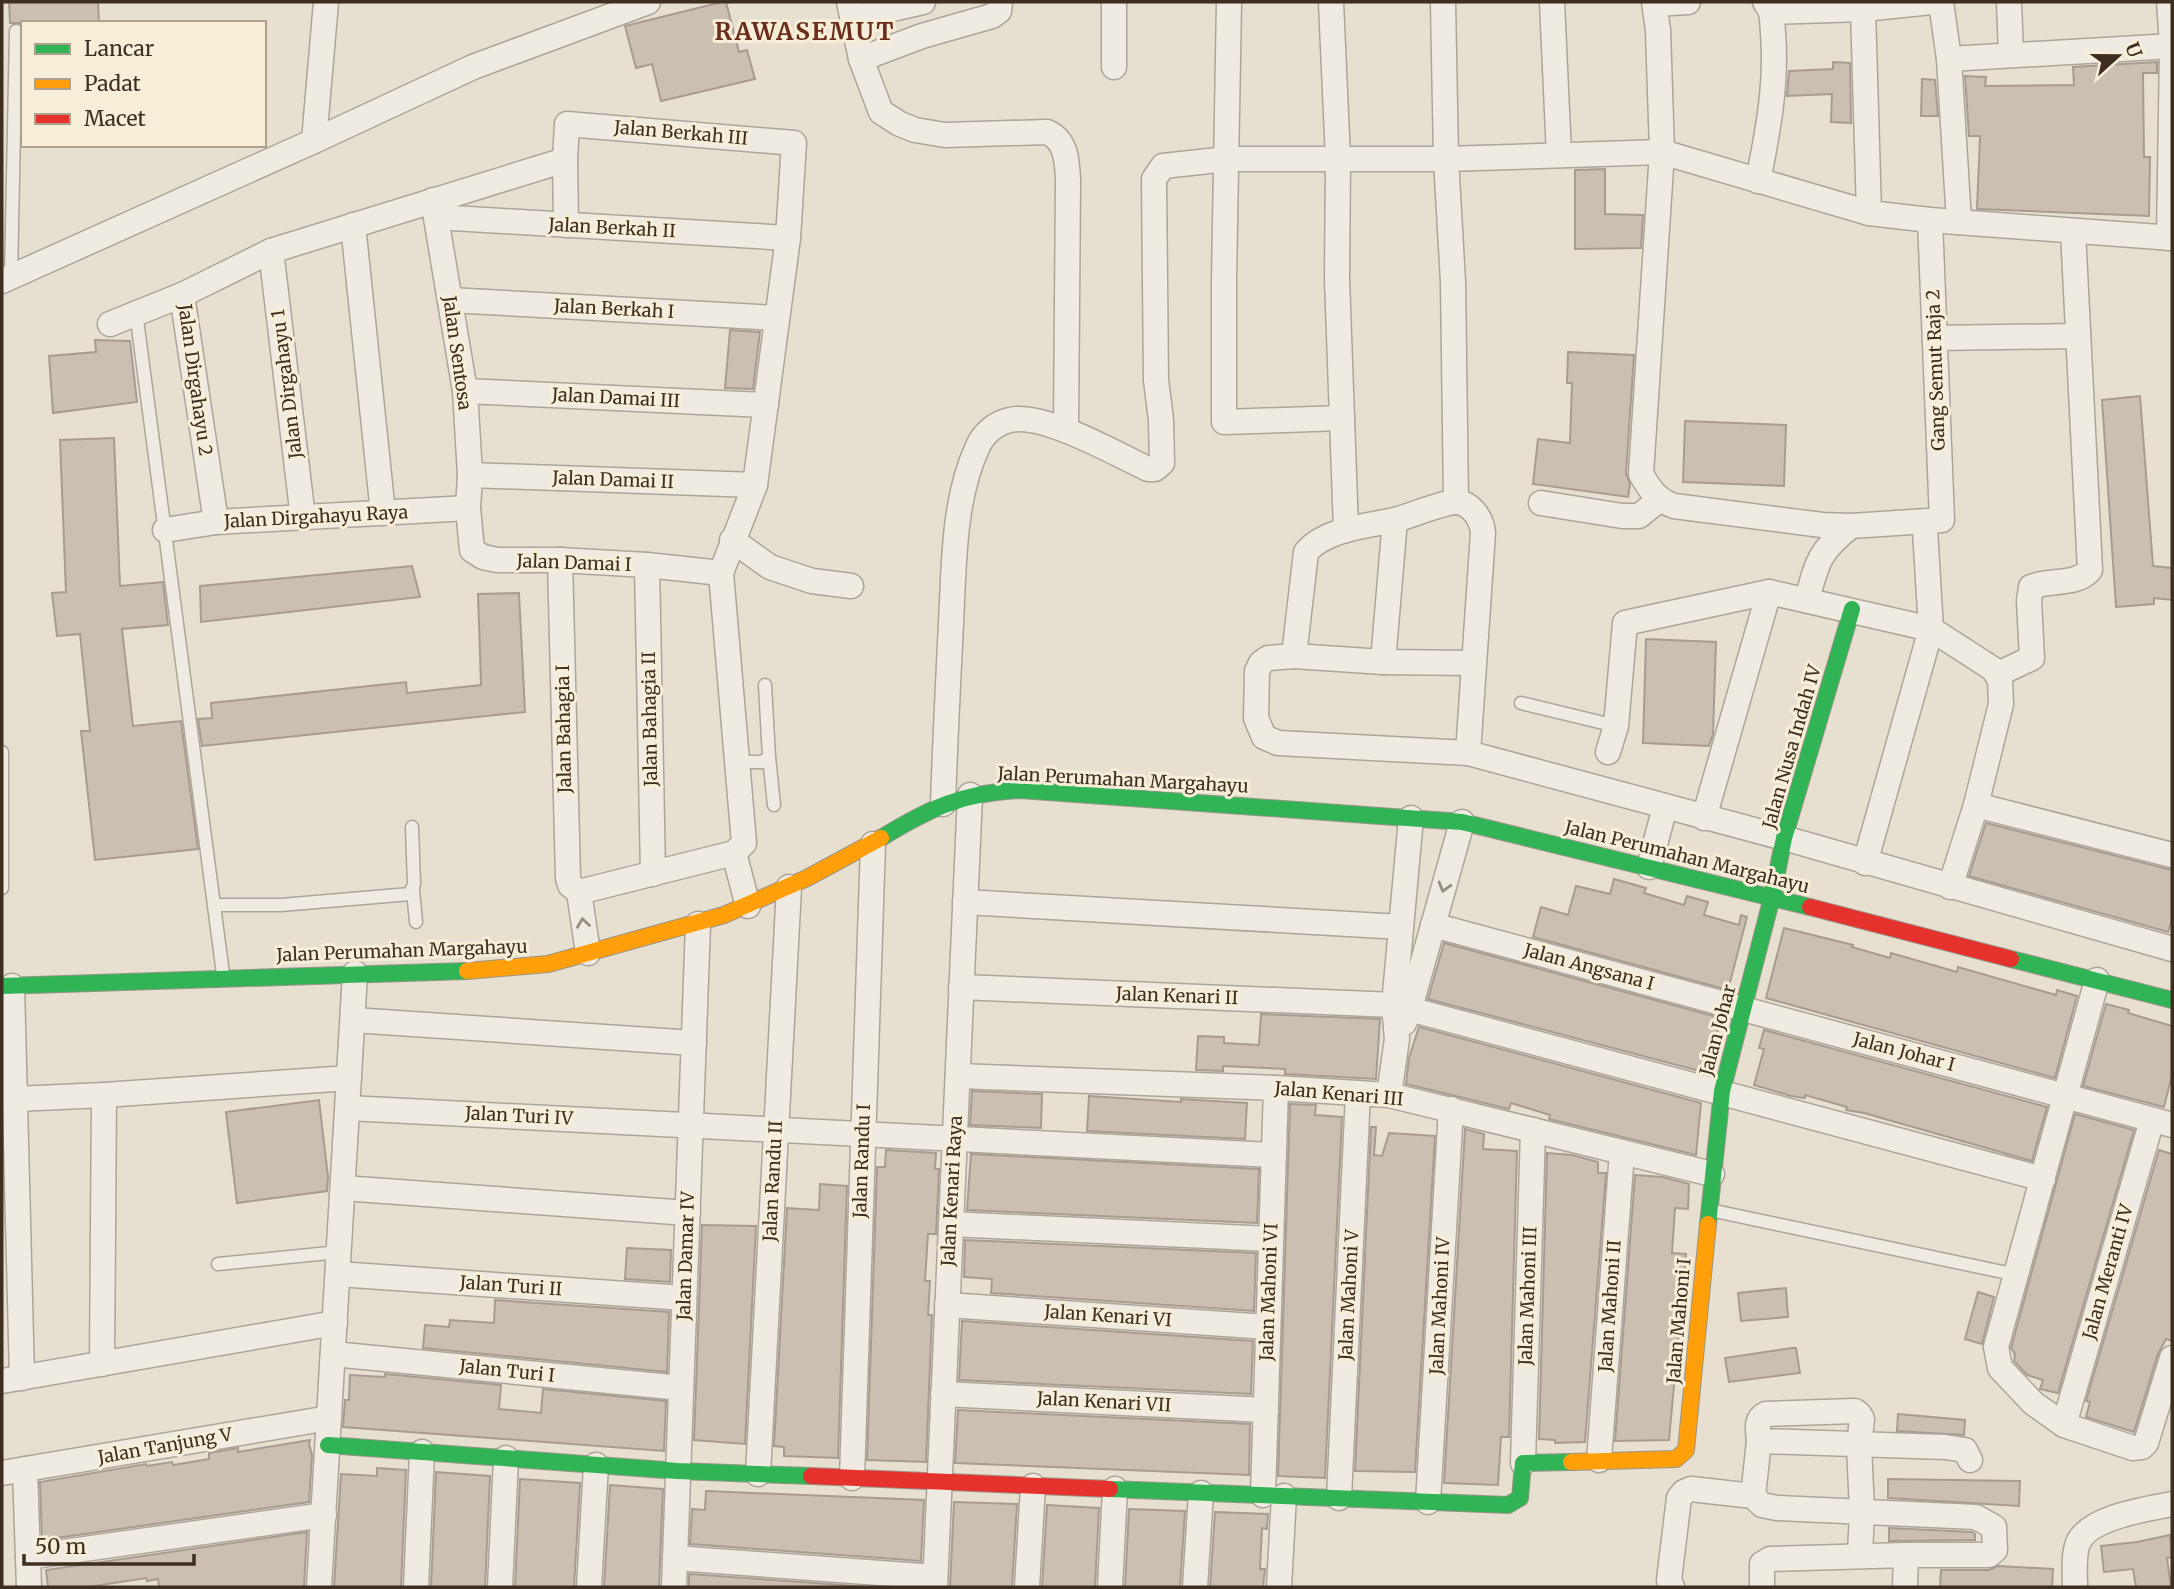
<svg xmlns="http://www.w3.org/2000/svg" width="2174" height="1589" viewBox="0 0 2174 1589" font-family="Merriweather,serif">
<style>
.building{fill:#cbbfb2;stroke:#a89c90;stroke-width:2}
.lines{fill:none;stroke-linecap:round;stroke-linejoin:round}
.lane-casing{stroke:#ada599;stroke-width:15}
.street-casing{stroke:#ada599;stroke-width:27}
.fast-casing{stroke:#9c958a;stroke-width:18}
.slow-casing{stroke:#9c958a;stroke-width:18}
.jam-casing{stroke:#9c958a;stroke-width:18}
.lane{stroke:#efebe3;stroke-width:12}
.street{stroke:#efebe3;stroke-width:24}
.fast{stroke:#30b455;stroke-width:16}
.slow{stroke:#ff9f0a;stroke-width:16}
.jam{stroke:#e5322d;stroke-width:16}
.oneway{stroke:#968c82}
.labels{text-anchor:middle;stroke-width:6;stroke-linejoin:round;paint-order:stroke}
.street-label{font-size:18px;fill:#3d2e20;stroke:#f7eed8}
.district-label{font-size:24px;font-weight:bold;letter-spacing:2px;fill:#6b2e1e;stroke:#f7eed8}
</style>
<rect width="100%" height="100%" fill="#e7e0d1"/>
<g class="building">
<path d="M9 2H98L99 23H10Z"/>
<path d="M722 2H726L739 52 747 50 755 79 661 101 652 64 636 68 625 26Z"/>
<path d="M1833 62 1850 63 1851 123 1831 122 1832 94 1787 96 1789 71 1833 69Z"/>
<path d="M2157 62V73H2143L2144 157H2150L2149 216 1977 209 1980 136H1969L1965 76 1986 77 1985 86 2074 85 2073 67Z"/>
<path d="M1922 79 1935 80 1938 116H1921Z"/>
<path d="M1605 169V214L1643 215 1641 248 1575 249V170Z"/>
<path d="M730 330 760 332 753 389 725 388Z"/>
<path d="M95 340 130 341 137 402 53 413 49 356 96 352Z"/>
<path d="M1568 352 1634 355 1626 473 1630 484 1628 497 1533 484 1538 439 1570 443 1572 383H1567Z"/>
<path d="M2140 396 2153 566 2172 568V600L2154 598V604L2116 607 2102 400Z"/>
<path d="M1685 421 1786 425 1784 486 1683 482Z"/>
<path d="M114 438 120 586 163 582 168 625 122 629 133 726 181 721 198 849 95 860 81 731H90L80 634 57 636 52 593 66 592 60 440Z"/>
<path d="M412 566 420 597 201 622 200 586Z"/>
<path d="M519 593 525 712 202 746 198 719 212 718 211 703 406 682 407 693 481 685 478 594Z"/>
<path d="M1646 639 1716 642 1713 734 1709 746 1643 743Z"/>
<path d="M1986 823 2172 870V919L2168 932 1969 876Z"/>
<path d="M1614 879 1646 888 1644 893 1684 905 1687 896 1708 902 1704 915 1739 925 1741 915 1747 917 1728 990 1533 937 1541 907 1568 915 1576 886 1610 894Z"/>
<path d="M1784 928 1853 945 1852 947 1890 958 1891 953 1957 972 1958 967 2056 995 2057 990 2077 996 2055 1078 1766 998Z"/>
<path d="M1444 943 1721 1018 1707 1073 1428 999Z"/>
<path d="M2106 1004 2129 1010 2128 1013 2172 1026V1075L2164 1107 2083 1086Z"/>
<path d="M1261 1014 1380 1019 1376 1079 1285 1074V1069L1223 1066V1071L1196 1070 1198 1036 1224 1037V1043L1259 1045Z"/>
<path d="M1419 1027 1701 1103 1696 1155 1549 1119 1550 1115 1511 1103 1509 1109 1406 1084 1409 1058Z"/>
<path d="M1764 1030 2047 1107 2032 1161 1864 1113 1846 1110 1847 1107 1805 1095V1098L1791 1096 1754 1085 1764 1049 1759 1048Z"/>
<path d="M972 1091 1042 1094 1041 1128 970 1125Z"/>
<path d="M1089 1096 1181 1102V1099L1247 1103 1245 1139 1087 1131Z"/>
<path d="M319 1100 328 1177 327 1191 237 1203 226 1112Z"/>
<path d="M1290 1104 1316 1105 1315 1115 1342 1117 1325 1478 1278 1476Z"/>
<path d="M2075 1114 2134 1130 2058 1393 2040 1389 2043 1380 2027 1375 2014 1361 2015 1354 2011 1348Z"/>
<path d="M1371 1127H1376L1374 1155 1382 1156 1389 1133 1435 1136 1415 1472 1355 1471Z"/>
<path d="M1465 1129 1484 1134 1483 1149 1517 1151 1509 1437H1501L1498 1485 1444 1483Z"/>
<path d="M886 1150 936 1153 935 1169H939L936 1234H928L925 1281H930L928 1315H932L926 1462 867 1460 877 1167H885Z"/>
<path d="M2159 1150 2172 1154V1341L2166 1339 2158 1354 2134 1432 2086 1417 2090 1402 2086 1401Z"/>
<path d="M1547 1153 1572 1155 1598 1162V1173H1606L1585 1442 1555 1443V1440L1539 1439Z"/>
<path d="M971 1154 1259 1169 1257 1223 967 1210Z"/>
<path d="M1635 1175 1663 1177 1689 1184 1688 1209 1675 1208 1672 1253 1686 1254 1669 1440 1615 1441Z"/>
<path d="M820 1184 847 1186 838 1458 784 1456V1447L774 1446 787 1208 819 1210Z"/>
<path d="M702 1225 756 1226 745 1444 694 1440Z"/>
<path d="M965 1240 1256 1253 1254 1311 991 1293 992 1279 964 1277Z"/>
<path d="M627 1248 671 1250 670 1282 625 1279Z"/>
<path d="M1786 1288 1788 1317 1741 1321 1738 1293Z"/>
<path d="M1978 1292 1994 1297 1982 1344 1965 1339Z"/>
<path d="M495 1300 669 1312 667 1372 423 1348 425 1325 449 1327 450 1320 494 1323Z"/>
<path d="M962 1321 1253 1341 1251 1394 959 1380Z"/>
<path d="M1792 1348H1796L1800 1373 1729 1382 1725 1358Z"/>
<path d="M385 1374 501 1385 499 1409 541 1413 543 1389 666 1401 664 1451 343 1427 345 1400H349L350 1375 385 1377Z"/>
<path d="M958 1410 1250 1424 1249 1475 955 1463Z"/>
<path d="M1898 1414 1965 1420 1964 1435 1897 1431Z"/>
<path d="M310 1440 309 1444 312 1455 309 1502 42 1540 40 1482 146 1464 147 1466 172 1462 173 1465 209 1459V1453L238 1448V1452Z"/>
<path d="M377 1468 406 1470 401 1587H334L341 1474 377 1476Z"/>
<path d="M436 1472 490 1476 485 1587H431Z"/>
<path d="M520 1479 580 1483 574 1587H515Z"/>
<path d="M1888 1479 2020 1481 2019 1506 1888 1498Z"/>
<path d="M610 1485 663 1489 659 1587H604Z"/>
<path d="M706 1491 924 1500 921 1561 690 1544 692 1509 705 1510Z"/>
<path d="M954 1502 1017 1504 1012 1587H950Z"/>
<path d="M1047 1505 1099 1508 1095 1587H1042Z"/>
<path d="M1129 1509 1185 1511 1180 1587H1125Z"/>
<path d="M1215 1512 1268 1514 1267 1529 1262 1528 1260 1569H1265L1263 1587H1210Z"/>
<path d="M1889 1528 1972 1532 1975 1534V1540L1889 1541Z"/>
<path d="M307 1532 304 1587H159L158 1579 147 1581 146 1578 88 1587H48L46 1570Z"/>
<path d="M2170 1535 2172 1557 2167 1558 2171 1587H2136L2133 1569 2104 1572 2101 1546 2137 1542Z"/>
<path d="M1998 1566 2053 1569 2052 1587H1940L1941 1570H1989Z"/>
<path d="M689 1574 871 1587H689Z"/>
</g>
<g class="lines">
<defs>
<g id="lane">
<path d="M11 277 16 31"/>
<path d="M136 312 223 974"/>
<path d="M1521 703 1616 726"/>
<path d="M2 752V888"/>
<path d="M769 757 774 805"/>
<path d="M738 762H762L769 757 765 685"/>
<path d="M413 890 416 922"/>
<path d="M215 905H281L410 894 414 884 412 827"/>
<path d="M1710 1210 2017 1275"/>
<path d="M218 1264 339 1252"/>
</g>
<g id="street">
<path d="M849 2 861 59 881 112 900 124 915 130 945 135 1047 132C1066 140 1067 160 1068 179L1066 430"/>
<path d="M1114 2V67"/>
<path d="M1229 2 1224 280V422L1342 418"/>
<path d="M1331 2 1338 159 1337 279 1346 530"/>
<path d="M1443 2 1446 159 1453 282 1456 502"/>
<path d="M1552 2 1559 155"/>
<path d="M1654 2 1658 30 1662 152 1641 474C1650 490 1657 500 1674 506L1822 525 1851 526 1942 520 1930 220"/>
<path d="M1941 2 1949 59 1959 222"/>
<path d="M2009 2 2011 55"/>
<path d="M2169 2 2172 44"/>
<path d="M1655 4 1688 2"/>
<path d="M1863 9 1869 213"/>
<path d="M1772 12 1863 9 1932 2"/>
<path d="M852 18 923 2"/>
<path d="M861 59 922 36 992 16 999 11 1000 2"/>
<path d="M1949 59 2172 46"/>
<path d="M314 141 326 2"/>
<path d="M565 160 567 124 794 143 788 238 755 485 721 573 744 843 734 853 579 892"/>
<path d="M1758 181C1768 131 1777 84 1773 33 1772 21 1773 11 1765 2"/>
<path d="M433 200 465 391 470 475 468 508 472 550 483 557 497 560H560L647 565 721 573"/>
<path d="M436 217 788 238"/>
<path d="M353 225 383 513"/>
<path d="M2169 238 2172 50"/>
<path d="M271 251 303 518"/>
<path d="M2 281 314 141 473 67 648 2"/>
<path d="M182 295 216 522"/>
<path d="M450 300 777 318"/>
<path d="M110 324 182 295 271 251 565 160 566 225"/>
<path d="M1935 338 2078 336"/>
<path d="M465 391 766 405"/>
<path d="M470 475 755 485"/>
<path d="M1541 503 1622 516H1639L1659 500"/>
<path d="M1395 520C1410 516 1441 503 1455 502 1471 502 1482 519 1483 533L1468 753"/>
<path d="M165 530 216 522 468 508"/>
<path d="M732 540 770 567 812 581 851 586"/>
<path d="M560 560 568 878 570 885 579 892"/>
<path d="M647 565 653 874"/>
<path d="M1807 600C1817 562 1819 551 1851 526"/>
<path d="M1294 656 1306 552C1326 529 1366 526 1395 520L1383 662"/>
<path d="M1473 663 1383 662 1294 656 1268 658 1261 663 1257 671 1256 718 1264 737 1278 743 1468 753 1784 838 2172 949"/>
<path d="M1998 674 2032 658 2029 601 2031 587C2050 579 2076 586 2090 570L2073 231"/>
<path d="M1608 752 1616 726 1625 623 1769 592"/>
<path d="M943 804C945 744 948 684 951 623 954 566 953 499 978 446 984 433 996 423 1010 420 1043 412 1116 454 1148 469H1155L1162 463 1161 420 1156 380 1154 179 1163 166 1227 159H1446L1662 152 1869 213 1930 220 2172 238"/>
<path d="M1976 805 2172 855"/>
<path d="M1704 818 1769 592 1931 629 1993 669 2000 680 2001 704 1976 805 1950 887"/>
<path d="M734 853 748 906"/>
<path d="M1865 863 1931 629 1925 530"/>
<path d="M1649 867 1665 807"/>
<path d="M579 892 588 953"/>
<path d="M965 902 1401 927"/>
<path d="M1433 925 2172 1125"/>
<path d="M2097 980 1996 1347 2000 1368 2033 1403 2064 1425 2133 1448 2142 1447 2146 1443 2172 1358"/>
<path d="M12 986 22 1378"/>
<path d="M961 987 1394 1005 2043 1179"/>
<path d="M353 1020 694 1043"/>
<path d="M1404 1023 1410 1008 1462 822"/>
<path d="M958 1076 1276 1088 1389 1095 1712 1174"/>
<path d="M1389 1095 1397 1039 1394 1005 1411 818"/>
<path d="M16 1099 104 1095"/>
<path d="M348 1108 1274 1155"/>
<path d="M343 1188 688 1213"/>
<path d="M951 1224 1271 1239"/>
<path d="M338 1274 684 1298"/>
<path d="M947 1305 1268 1327"/>
<path d="M333 1354 681 1388"/>
<path d="M102 1364 104 1095 349 1078"/>
<path d="M2 1381 335 1323"/>
<path d="M943 1394 1266 1410"/>
<path d="M2064 1425 2152 1120"/>
<path d="M1759 1441C1758 1430 1755 1419 1766 1414L1855 1411 1859 1414 1862 1419 1859 1445 1862 1511 1860 1555"/>
<path d="M1599 1460 1622 1152"/>
<path d="M1523 1463 1533 1130"/>
<path d="M25 1469 29 1587"/>
<path d="M2 1473 329 1418"/>
<path d="M758 1474 789 887"/>
<path d="M852 1478 873 844"/>
<path d="M1263 1495 1276 1088"/>
<path d="M1753 1496 1759 1441 1945 1447 1965 1450 1970 1460"/>
<path d="M1339 1498 1358 1093"/>
<path d="M1428 1502 1451 1109"/>
<path d="M28 1557 324 1515"/>
<path d="M675 1558 935 1577"/>
<path d="M319 1587 355 973"/>
<path d="M416 1587 422 1452"/>
<path d="M500 1587 506 1458"/>
<path d="M589 1587 596 1465"/>
<path d="M674 1587 698 924"/>
<path d="M935 1587 970 795"/>
<path d="M1027 1587 1033 1486"/>
<path d="M1110 1587 1115 1489"/>
<path d="M1195 1587 1201 1493"/>
<path d="M1279 1587 1284 1496"/>
<path d="M1672 1587 1669 1580 1679 1498 1684 1492 1691 1489 1753 1496 1762 1505 1777 1508 1976 1517 1994 1527 1995 1550 1989 1555H1906"/>
<path d="M1762 1587V1564L1770 1559 1906 1555 1905 1587"/>
<path d="M2075 1587C2075 1573 2073 1556 2078 1543 2089 1517 2147 1509 2172 1504"/>
</g>
<g id="fast">
<path d="M881 838C930 808 962 793 1020 790L1462 822 1810 907"/>
<path d="M2011 959 2172 1000"/>
<path d="M2 986 467 971"/>
<path d="M1708 1224 1722 1091 1772 897 1784 838 1852 609"/>
<path d="M328 1445 678 1471 811 1476"/>
<path d="M1110 1489 1508 1505 1520 1498 1523 1463 1571 1462"/>
</g>
<g id="slow">
<path d="M467 971 548 964 724 915 807 878 881 838"/>
<path d="M1571 1462 1676 1459 1686 1450 1708 1224"/>
</g>
<g id="jam">
<path d="M1810 907 2011 959"/>
<path d="M811 1476 1110 1489"/>
</g>
</defs>
<use href="#lane" class="lane-casing"/>
<use href="#street" class="street-casing"/>
<use href="#fast" class="fast-casing"/>
<use href="#slow" class="slow-casing"/>
<use href="#jam" class="jam-casing"/>
<use href="#lane" class="lane"/>
<use href="#street" class="street"/>
<use href="#fast" class="fast"/>
<use href="#slow" class="slow"/>
<use href="#jam" class="jam"/>
</g>
<defs><path id="oneway-chevron" d="M-2-3.5L2.5 0L-2 3.5" fill="none" stroke-width="1.6" stroke-linecap="round" stroke-linejoin="round" transform="scale(1.75)"/></defs>
<g class="oneway">
<use href="#oneway-chevron" transform="translate(1444 887) rotate(106)"/>
<use href="#oneway-chevron" transform="translate(583 923) rotate(-98)"/>
</g>
<g class="labels">
<g class="street-label">
<text transform="translate(681 133) rotate(5)" y="6">Jalan Berkah III</text>
<text transform="translate(612 228) rotate(3)" y="6">Jalan Berkah II</text>
<text transform="translate(614 309) rotate(3)" y="6">Jalan Berkah I</text>
<text transform="translate(457 353) rotate(82)" y="6">Jalan Sentosa</text>
<text transform="translate(1936 370) rotate(-92)" y="6">Gang Semut Raja 2</text>
<text transform="translate(195 380) rotate(82)" y="6">Jalan Dirgahayu 2</text>
<text transform="translate(287 384) rotate(-97)" y="6">Jalan Dirgahayu 1</text>
<text transform="translate(616 398) rotate(3)" y="6">Jalan Damai III</text>
<text transform="translate(613 480) rotate(2)" y="6">Jalan Damai II</text>
<text transform="translate(316 517) rotate(-3)" y="6">Jalan Dirgahayu Raya</text>
<text transform="translate(574 563) rotate(2)" y="6">Jalan Damai I</text>
<text transform="translate(650 719) rotate(-91)" y="6">Jalan Bahagia II</text>
<text transform="translate(564 729) rotate(-91)" y="6">Jalan Bahagia I</text>
<text transform="translate(1792 747) rotate(-74)" y="6">Jalan Nusa Indah IV</text>
<text transform="translate(1123 780) rotate(3)" y="6">Jalan Perumahan Margahayu</text>
<text transform="translate(1687 857) rotate(14)" y="6">Jalan Perumahan Margahayu</text>
<text transform="translate(402 951) rotate(-2)" y="6">Jalan Perumahan Margahayu</text>
<text transform="translate(1589 967) rotate(15)" y="6">Jalan Angsana I</text>
<text transform="translate(1177 996) rotate(2)" y="6">Jalan Kenari II</text>
<text transform="translate(1718 1030) rotate(-75)" y="6">Jalan Johar</text>
<text transform="translate(1904 1052) rotate(15)" y="6">Jalan Johar I</text>
<text transform="translate(1339 1094) rotate(5)" y="6">Jalan Kenari III</text>
<text transform="translate(519 1116) rotate(3)" y="6">Jalan Turi IV</text>
<text transform="translate(862 1161) rotate(-88)" y="6">Jalan Randu I</text>
<text transform="translate(773 1181) rotate(-87)" y="6">Jalan Randu II</text>
<text transform="translate(952 1191) rotate(-87)" y="6">Jalan Kenari Raya</text>
<text transform="translate(686 1256) rotate(-88)" y="6">Jalan Damar IV</text>
<text transform="translate(2108 1272) rotate(-74)" y="6">Jalan Meranti IV</text>
<text transform="translate(511 1286) rotate(4)" y="6">Jalan Turi II</text>
<text transform="translate(1269 1292) rotate(-88)" y="6">Jalan Mahoni VI</text>
<text transform="translate(1349 1295) rotate(-87)" y="6">Jalan Mahoni V</text>
<text transform="translate(1528 1296) rotate(-88)" y="6">Jalan Mahoni III</text>
<text transform="translate(1440 1306) rotate(-87)" y="6">Jalan Mahoni IV</text>
<text transform="translate(1610 1306) rotate(-86)" y="6">Jalan Mahoni II</text>
<text transform="translate(1108 1316) rotate(4)" y="6">Jalan Kenari VI</text>
<text transform="translate(1679 1321) rotate(-85)" y="6">Jalan Mahoni I</text>
<text transform="translate(507 1371) rotate(6)" y="6">Jalan Turi I</text>
<text transform="translate(1104 1402) rotate(3)" y="6">Jalan Kenari VII</text>
<text transform="translate(165 1446) rotate(-10)" y="6">Jalan Tanjung V</text>
</g>
<g class="district-label">
<text x="805" y="40">RAWASEMUT</text>
</g>
</g>
<rect width="2174" height="1589" fill="none" stroke="#3d2e20" stroke-width="7"/>
<rect x="21" y="21" width="245" height="126" fill="#f7eed8" stroke="#ada18e" stroke-width="2"/>
<rect x="35" y="44" width="35" height="10" fill="#30b455" stroke="#ada18e" stroke-width="2"/>
<text x="84" y="56" font-size="21" fill="#3d2e20">Lancar</text>
<rect x="35" y="79" width="35" height="10" fill="#ff9f0a" stroke="#ada18e" stroke-width="2"/>
<text x="84" y="91" font-size="21" fill="#3d2e20">Padat</text>
<rect x="35" y="114" width="35" height="10" fill="#e5322d" stroke="#ada18e" stroke-width="2"/>
<text x="84" y="126" font-size="21" fill="#3d2e20">Macet</text>
<g transform="translate(2118 56) rotate(69)" stroke="#f7eed8" stroke-width="5" paint-order="stroke">
<path d="M0-5L12 26L0 18L-12 26Z" fill="#3d2e20"/>
<text y="-10" font-size="19" font-weight="bold" text-anchor="middle" fill="#3d2e20">U</text>
</g>
<path d="M24 1554v10h170v-10" fill="none" stroke="#3d2e20" stroke-width="3.5"/>
<text x="35" y="1554" font-size="21" fill="#3d2e20" stroke="#f7eed8" stroke-width="5" paint-order="stroke">50 m</text>
</svg>
